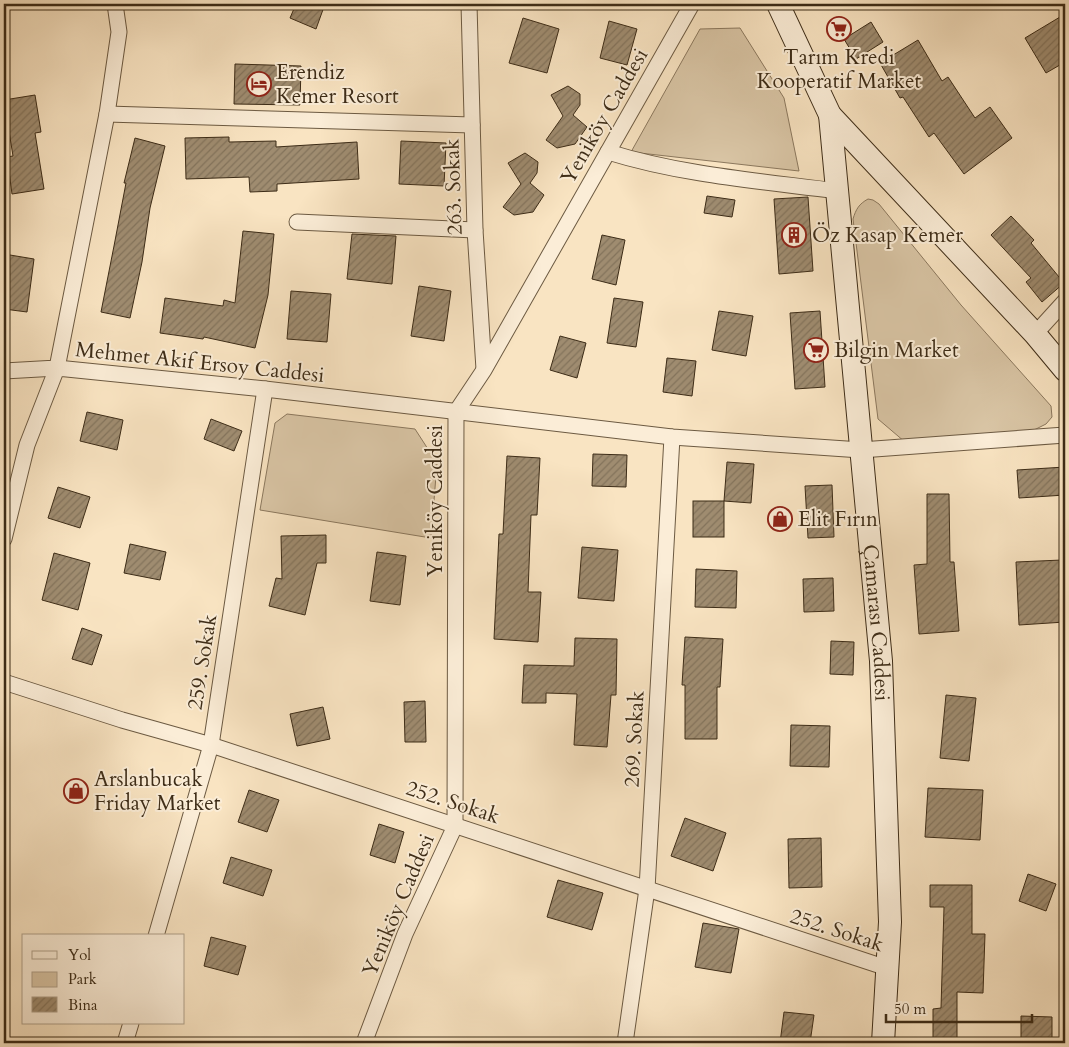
<svg xmlns="http://www.w3.org/2000/svg" width="1069" height="1047" viewBox="0 0 1069 1047" font-family="Cardo,serif">
<style>
.green{fill:#d9c5a5;stroke:#8b785e}
.building{fill:url(#building-hatch);stroke:#3d2c17}
.lines{fill:none;stroke-linecap:round;stroke-linejoin:round}
.street-casing{stroke:#6c5a42;stroke-width:17}
.secondary-casing{stroke:#3d2c17;stroke-width:24}
.street{stroke:#fbedd7;stroke-width:15}
.secondary{stroke:#fbedd7;stroke-width:22}
.labels{text-anchor:middle;stroke-width:4;stroke-linejoin:round;paint-order:stroke}
.poi-label{font-size:21px;fill:#3d2c17;stroke:#fbedd7;text-anchor:start}
.street-label{font-size:21px;fill:#3d2c17;stroke:#fbedd7}
</style>
<defs>
<pattern id="building-hatch" width="6" height="6" patternUnits="userSpaceOnUse" patternTransform="scale(1.25)"><rect width="6" height="6" fill="#9f8c70"/><path d="M-1 1l2-2M0 6l6-6M5 7l2-2" fill="none" stroke="#83735b"/></pattern>
</defs>
<rect width="100%" height="100%" fill="#f9e4c2"/>
<filter id="stains"><feTurbulence type="fractalNoise" baseFrequency=".004" numOctaves="4"/><feColorMatrix values="0 0 0 0 .2 0 0 0 0 .09 0 0 0 0 .02 0 0 0 .5 -.17"/></filter>
<radialGradient id="worn" r=".72"><stop offset=".6" stop-color="#630" stop-opacity="0"/><stop offset="1" stop-color="#630" stop-opacity=".3"/></radialGradient>
<g class="green">
<path d="M740 28 784 98 799 171 631 152 700 29Z"/>
<path d="M868 199 873 200 879 204 961 305 1051 406 1052 417 1046 424 1030 432 905 442 878 419 853 219C856 209 859 204 868 199Z"/>
<path d="M287 414 415 429 437 463 431 538 260 510 275 423Z"/>
</g>
<g class="building">
<path d="M296 4H325L316 29 290 18Z"/>
<path d="M1065 14V62L1046 73 1025 38Z"/>
<path d="M523 18 559 29 547 73 509 63Z"/>
<path d="M609 21 637 29 627 65 600 58Z"/>
<path d="M871 22 883 42 856 59 844 39Z"/>
<path d="M918 40 942 81 948 77 975 118 990 107 1012 138 964 174 934 133 929 137 903 97 900 98 880 63Z"/>
<path d="M235 64 301 66 300 105 234 104Z"/>
<path d="M568 86 580 94V105L573 115 587 127 575 144 557 148 546 140 563 116 551 95Z"/>
<path d="M35 95 41 132 35 133 44 189 12 194 7 157 13 156 4 100Z"/>
<path d="M229 137V142L276 141V147L357 142 359 179 277 184V191L250 192 249 177 186 179 185 138Z"/>
<path d="M135 138 165 146 150 208 142 262 130 318 101 312 114 246 126 183H124Z"/>
<path d="M401 141 446 143 444 186 399 184Z"/>
<path d="M525 153 538 162 537 173 530 183 544 195 533 212 514 215 503 207 521 184 508 163Z"/>
<path d="M707 196 735 200 732 217 704 213Z"/>
<path d="M808 197 813 271 779 274 774 199Z"/>
<path d="M1011 216 1034 240 1031 243 1064 283 1042 302 1026 282 1031 278 991 235Z"/>
<path d="M243 231 274 234 268 295 255 348 204 337 203 339 160 333 165 298 223 306 224 300 235 303Z"/>
<path d="M352 234 396 236 392 284 347 279Z"/>
<path d="M602 235 625 240 616 285 592 279Z"/>
<path d="M4 254 34 259 27 312 4 309Z"/>
<path d="M419 286 451 291 444 341 411 336Z"/>
<path d="M291 291 331 294 327 342 287 339Z"/>
<path d="M614 298 643 302 636 347 607 343Z"/>
<path d="M719 311 753 316 746 356 712 350Z"/>
<path d="M820 311 825 387 795 389 790 313Z"/>
<path d="M560 336 586 343 577 378 550 370Z"/>
<path d="M667 358 696 361 692 396 663 392Z"/>
<path d="M87 412 123 420 117 450 80 441Z"/>
<path d="M211 419 242 431 234 451 204 439Z"/>
<path d="M593 454 627 455 626 487 592 486Z"/>
<path d="M507 456 540 458 537 515H531L528 592H541L538 642 494 639 499 534H503Z"/>
<path d="M727 462 754 464 751 503 724 501Z"/>
<path d="M1065 467V495L1019 498 1017 470Z"/>
<path d="M832 485 834 537 808 538 805 486Z"/>
<path d="M58 487 90 497 80 528 48 518Z"/>
<path d="M927 494H949L950 562H954L959 631 919 634 914 565 927 564Z"/>
<rect x="693" y="501" width="31" height="36"/>
<path d="M326 535V563H317L305 615 269 606 276 578 282 579 281 536Z"/>
<path d="M130 544 166 552 160 580 124 573Z"/>
<path d="M582 547 618 550 614 601 578 598Z"/>
<path d="M377 552 406 556 400 605 370 601Z"/>
<path d="M54 553 90 563 78 610 42 600Z"/>
<path d="M1062 560 1065 622 1019 625 1016 562Z"/>
<path d="M696 569 737 571 736 608 695 607Z"/>
<path d="M833 578 834 611 804 612 803 579Z"/>
<path d="M82 628 102 635 92 665 72 659Z"/>
<path d="M685 637 723 639 720 687H717V739H685V685H682Z"/>
<path d="M575 638 617 639 616 695H611L607 747 574 745 577 694 546 693V703H522L524 665 574 666Z"/>
<path d="M831 641 854 642 853 675 830 674Z"/>
<path d="M946 695 976 698 969 761 940 758Z"/>
<path d="M425 701 426 742H405L404 702Z"/>
<path d="M323 707 330 739 297 746 290 714Z"/>
<path d="M791 725 830 726 829 767 790 766Z"/>
<path d="M928 788 983 790 980 840 925 837Z"/>
<path d="M249 790 279 800 267 832 238 822Z"/>
<path d="M685 818 726 833 713 871 671 856Z"/>
<path d="M379 824 404 832 395 863 370 855Z"/>
<path d="M821 838 822 887 789 888 788 839Z"/>
<path d="M231 857 272 870 263 896 223 883Z"/>
<path d="M1028 874 1056 884 1046 911 1019 901Z"/>
<path d="M558 880 603 893 592 930 547 917Z"/>
<path d="M930 885H972V934H985L983 993 957 992V1043H933V1009L941 1008 944 907H930Z"/>
<path d="M703 923 739 929 731 973 695 967Z"/>
<path d="M211 937 246 946 238 975 204 966Z"/>
<path d="M784 1012 814 1015 810 1043H780Z"/>
<path d="M1021 1016 1052 1017V1043H1021Z"/>
</g>
<g class="lines">
<defs>
<g id="street">
<path d="M469 4 475 230 484 369"/>
<path d="M107 114 472 125"/>
<path d="M608 152C682 175 760 181 837 191"/>
<path d="M297 222 475 230"/>
<path d="M1035 334 1065 301"/>
<path d="M4 371 57 368 107 114 119 32 115 4"/>
<path d="M4 539 27 445 57 368 265 389 672 437 861 450 1065 435"/>
<path d="M4 682 122 720 211 745 887 968"/>
<path d="M156 936 211 745 265 389"/>
<path d="M125 1043 131 1023"/>
<path d="M364 1043 405 934 455 826 456 412 484 370 692 4"/>
<path d="M625 1043 647 889 672 437"/>
</g>
<g id="secondary">
<path d="M778 4 830 115 1035 334 1065 370"/>
<path id="s1" d="M830 115 881 661 890 922 883 1043"/>
</g>
</defs>
<use href="#street" class="street-casing"/>
<use href="#secondary" class="secondary-casing"/>
<use href="#street" class="street"/>
<use href="#secondary" class="secondary"/>
</g>
<defs>
<symbol id="supermarket-ring" viewBox="-11 -11 22 22"><circle r="9.5" fill="#fbedd7" stroke="#8f2418" stroke-width="1.5"/><path d="M-6-5.5h2.5l.6 2H6L4.5 2H-2.5L-4.4-4H-6ZM-1.5 3.2a1.3 1.3 0 1 0 .1 0ZM3 3.2a1.3 1.3 0 1 0 .1 0Z" fill="#8f2418"/></symbol>
<symbol id="hotel-ring" viewBox="-11 -11 22 22"><circle r="9.5" fill="#fbedd7" stroke="#8f2418" stroke-width="1.5"/><path d="M-6-4.5h1.5V1H6V5H4.5V3h-9V5H-6ZM-4 0a1.8 1.8 0 1 1 3.6 0ZM.5 0V-2.5h3Q6-2.5 6 0Z" fill="#8f2418"/></symbol>
<symbol id="building-ring" viewBox="-11 -11 22 22"><circle r="9.5" fill="#fbedd7" stroke="#8f2418" stroke-width="1.5"/><path d="M-4-6H4V6H1V3H-1V6H-4ZM-2.5-4.3h1.7v1.8h-1.7ZM.8-4.3h1.7v1.8H.8ZM-2.5-1h1.7V.8h-1.7ZM.8-1h1.7V.8H.8Z" fill="#8f2418"/></symbol>
<symbol id="shop-ring" viewBox="-11 -11 22 22"><circle r="9.5" fill="#fbedd7" stroke="#8f2418" stroke-width="1.5"/><path d="M-5-2.5h2.3a2.7 3.5 0 0 1 5.4 0H5L5.5 6h-11ZM-1.5-2.5h3a1.5 2.3 0 0 0-3 0Z" fill="#8f2418"/></symbol>
</defs>
<g fill-rule="evenodd">
<use href="#supermarket-ring" x="825" y="15" width="28" height="28"/>
<use href="#hotel-ring" x="245" y="70" width="28" height="28"/>
<use href="#building-ring" x="780" y="221" width="28" height="28"/>
<use href="#supermarket-ring" x="802" y="336" width="28" height="28"/>
<use href="#shop-ring" x="766" y="505" width="28" height="28"/>
<use href="#shop-ring" x="62" y="777" width="28" height="28"/>
</g>
<g class="labels">
<g class="poi-label">
<text x="839" y="64" text-anchor="middle">Tarım Kredi<tspan x="839" dy="24">Kooperatif Market</tspan></text>
<text x="276" y="79">Erendiz<tspan x="276" dy="24">Kemer Resort</tspan></text>
<text x="812" y="242">Öz Kasap Kemer</text>
<text x="834" y="357">Bilgin Market</text>
<text x="798" y="526">Elit Fırın</text>
<text x="94" y="786">Arslanbucak<tspan x="94" dy="24">Friday Market</tspan></text>
</g>
<g class="street-label">
<text transform="translate(604 116) rotate(-60)" y="7">Yeniköy Caddesi</text>
<text transform="translate(453 187) rotate(-92)" y="7">263. Sokak</text>
<text transform="translate(200 362) rotate(6)" y="7">Mehmet Akif Ersoy Caddesi</text>
<text transform="translate(435 501) rotate(-90)" y="7">Yeniköy Caddesi</text>
<text dy="7" stroke="none"><textPath href="#s1" startOffset="510">Çamarası Caddesi</textPath></text>
<text transform="translate(202 662) rotate(-81)" y="7">259. Sokak</text>
<text transform="translate(634 739) rotate(-87)" y="7">269. Sokak</text>
<text transform="translate(453 802) rotate(18)" y="7">252. Sokak</text>
<text transform="translate(398 905) rotate(-67)" y="7">Yeniköy Caddesi</text>
<text transform="translate(837 930) rotate(18)" y="7">252. Sokak</text>
</g>
</g>
<rect width="1069" height="1047" fill="none" stroke="#f9e4c2" stroke-width="20"/>
<rect x="5" y="5" width="1059" height="1037" fill="none" stroke="#3d2c17" stroke-width="2.5"/>
<rect x="10" y="10" width="1049" height="1027" fill="none" stroke="#3d2c17"/>
<rect x="22" y="934" width="162" height="90" fill="#fbedd7" stroke="#afa08a"/>
<rect x="32" y="951" width="25" height="8" fill="#fbedd7" stroke="#afa08a"/>
<text x="68" y="960" font-size="15" fill="#3d2c17">Yol</text>
<rect x="32" y="972" width="25" height="15" fill="#d9c5a5" stroke="#afa08a"/>
<text x="68" y="984" font-size="15" fill="#3d2c17">Park</text>
<rect x="32" y="997" width="25" height="15" fill="url(#building-hatch)" stroke="#afa08a"/>
<text x="68" y="1010" font-size="15" fill="#3d2c17">Bina</text>
<path d="M886 1014v8h146v-8" fill="none" stroke="#3d2c17" stroke-width="2.5"/>
<text x="894" y="1014" font-size="15" fill="#3d2c17" stroke="#fbedd7" stroke-width="4" paint-order="stroke">50 m</text>
<rect width="100%" height="100%" filter="url(#stains)"/>
<rect width="100%" height="100%" fill="url(#worn)"/>
</svg>
